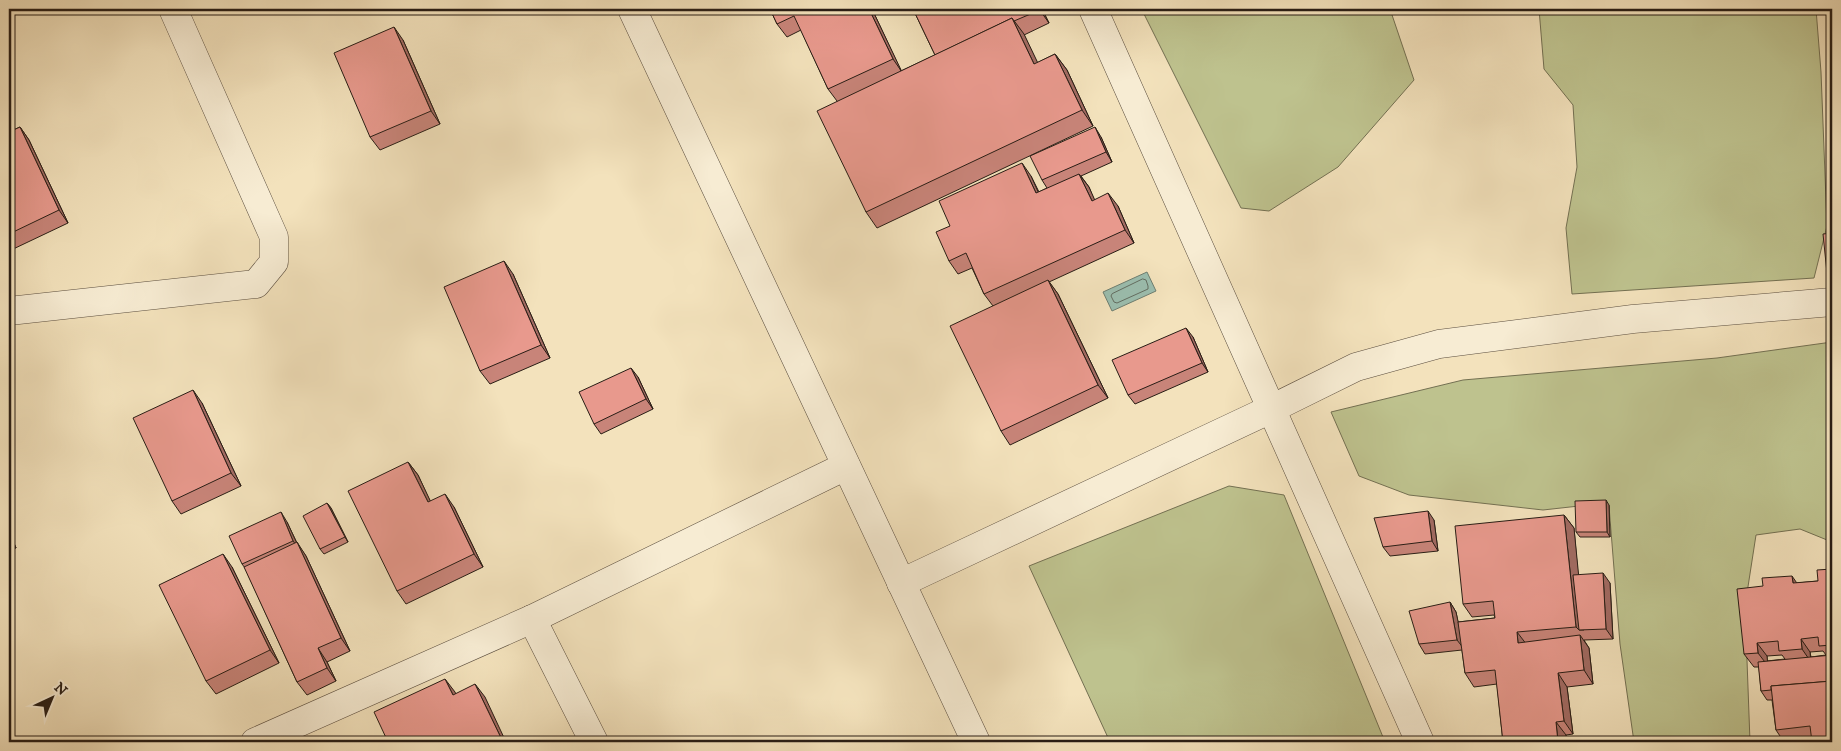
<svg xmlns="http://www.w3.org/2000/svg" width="1841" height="751" viewBox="0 0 1841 751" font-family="'IM FELL DW Pica',serif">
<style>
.grass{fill:#bec28e;stroke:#737052}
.water{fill:#9bbeaf;stroke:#6d7e71}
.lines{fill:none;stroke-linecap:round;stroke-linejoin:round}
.shore{stroke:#626e62;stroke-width:1}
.minor-casing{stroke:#5b4e3f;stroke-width:29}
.tertiary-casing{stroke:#5b4e3f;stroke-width:29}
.minor{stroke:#f7ecd3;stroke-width:28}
.tertiary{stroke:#f7ecd3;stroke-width:28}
.wall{fill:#c88479;stroke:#281d15;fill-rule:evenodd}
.shaded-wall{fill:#a26b63;stroke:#281d15}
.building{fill:#e8998d;stroke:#281d15}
</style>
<rect width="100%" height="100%" fill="#f3e2bc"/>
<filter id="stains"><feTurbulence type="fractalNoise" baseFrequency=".004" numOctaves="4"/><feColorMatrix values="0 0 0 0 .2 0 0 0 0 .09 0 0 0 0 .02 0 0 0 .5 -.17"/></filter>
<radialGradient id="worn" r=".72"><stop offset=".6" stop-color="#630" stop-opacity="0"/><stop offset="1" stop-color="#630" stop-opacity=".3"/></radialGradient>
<g class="grass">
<path d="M1143 9H1390L1414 80 1338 167 1269 211 1241 208 1144 14Z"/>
<path d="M1539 9H1816L1821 72 1827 226 1814 278 1572 294 1566 228 1577 167 1573 105 1544 69Z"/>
<path d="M1832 342V542L1800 529 1756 535 1745 606 1750 742H1634L1620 644 1609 506H1579L1543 510 1409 495 1359 476 1331 412 1463 380 1717 358Z"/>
<path d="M1229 486 1284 495 1385 742H1110L1029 566Z"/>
</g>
<path class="water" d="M1147 272 1156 291 1112 311 1103 292Z"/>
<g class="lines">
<path class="shore" d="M1143 279 1146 280 1148 286V289L1117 303 1114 302 1111 296 1112 294Z"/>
<defs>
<g id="minor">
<path d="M1093 9 1420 742"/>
<path d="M9 311 256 284 274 262V237L173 9"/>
<path d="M901 583 1271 409 1356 367 1439 344 1633 319 1832 302"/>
<path d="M532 619 594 742"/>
<path d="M255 742 532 619 846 466"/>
</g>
<path id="tertiary" d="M632 9 976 742"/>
</defs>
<use href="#minor" class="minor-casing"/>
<use href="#tertiary" class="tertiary-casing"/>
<use href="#minor" class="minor"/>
<use href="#tertiary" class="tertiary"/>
</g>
<g class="wall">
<path d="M770 9H872L901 71 935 55 913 9H1042L1049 23 1024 35 1037 63 1055 54 1067 70 1093 126 877 228 866 212 837 101 828 89 801 30 787 37 777 24Z"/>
<path d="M403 40 440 124 380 150 370 137Z"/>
<path d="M20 127 29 140 68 223 9 251V132Z"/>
<path d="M1101 137 1112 162 1081 176 1089 187 1094 200 1118 206 1134 243 1049 282 1058 294 1108 398 1010 445 1001 431 993 306 984 294 972 268 958 274 949 261 950 226 1031 176 1039 192 1047 188 1042 180Z"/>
<path d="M1832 233V280L1827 273Z"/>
<path d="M513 274 550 358 490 384 480 371Z"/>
<path d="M1193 337 1208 372 1135 404 1128 395Z"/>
<path d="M638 377 653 409 601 434 594 424Z"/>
<path d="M202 403 241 486 181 514 172 501Z"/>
<path d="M408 462 418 475 430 501 454 507 483 567 406 604 397 591Z"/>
<path d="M327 503 331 508 348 542 324 554 320 549Z"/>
<path d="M1609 505 1610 537H1580L1576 532Z"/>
<path d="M1564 515 1574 528 1578 575 1610 583 1613 639 1584 640 1589 648 1593 684 1567 687 1573 734 1566 735V742H1503L1497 684 1474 687 1465 673 1462 650 1425 654 1419 644 1450 602 1456 612 1458 622 1495 618 1494 615 1472 617 1463 604Z"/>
<path d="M1434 520 1438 551 1390 556 1383 547Z"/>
<path d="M287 522 297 543 306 556 350 651 327 662 336 681 307 695 297 682 245 568 242 564Z"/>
<path d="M9 531 16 548 9 551Z"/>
<path d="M232 567 279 663 216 694 206 681Z"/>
<path d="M1832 569V742L1812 740 1795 742H1784L1776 730 1772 700H1767L1761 691 1759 667H1754L1744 654 1797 583 1818 581ZM1823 651 1826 655 1811 657 1810 652ZM1782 655 1785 659 1767 661V656Z"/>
</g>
<g class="shaded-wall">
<path d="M869 9H872L902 72 893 59Z"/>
<path d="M1039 9H1042L1049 23Z"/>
<path d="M1012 18 1024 34 1046 80 1034 64Z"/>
<path d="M394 27 403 40 440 124 431 111Z"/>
<path d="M1055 54 1067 70 1093 126 1082 110Z"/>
<path d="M20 127 29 140 68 223 59 210Z"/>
<path d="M1095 127 1101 137 1112 162 1106 152Z"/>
<path d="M1022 163 1031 176 1045 207 1036 193Z"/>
<path d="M1079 174 1089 187 1101 214 1092 201Z"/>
<path d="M1108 193 1118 206 1134 243 1125 230Z"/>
<path d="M504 261 513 274 550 358 541 345Z"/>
<path d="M1048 280 1058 294 1108 398 1098 385Z"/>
<path d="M1186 328 1193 337 1208 372 1202 363Z"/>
<path d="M631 368 638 377 653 409 646 399Z"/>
<path d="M193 390 202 403 241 486 231 473Z"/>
<path d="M408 462 418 475 437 515 428 502Z"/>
<path d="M445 494 454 507 483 567 474 554Z"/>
<path d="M1606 500 1609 505 1610 537 1607 532Z"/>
<path d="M327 503 331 508 348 542 345 537Z"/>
<path d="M1428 511 1434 520 1438 551 1432 541Z"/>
<path d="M281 512 287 522 300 550 293 541Z"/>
<path d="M1564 515 1574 528 1584 630H1579L1576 627Z"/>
<path d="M9 531 16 548 9 537Z"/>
<path d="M297 542 306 556 350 651 341 638Z"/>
<path d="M223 554 232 567 279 663 270 650Z"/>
<path d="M1603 573 1610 583 1613 639 1606 629Z"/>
<path d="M1792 576 1801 589 1793 583Z"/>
<path d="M1450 602 1456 612 1464 649 1457 640Z"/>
<path d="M1517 632 1527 645 1518 643Z"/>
<path d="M1580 635 1589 648 1593 684 1584 670Z"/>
<path d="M1801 639 1810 652 1811 662 1802 649Z"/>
<path d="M1757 643 1767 656 1768 666 1758 653Z"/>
<path d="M318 648 327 662 336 681 327 668Z"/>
<path d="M1558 673 1567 687 1573 734 1564 721Z"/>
<path d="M445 679 455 692 462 708 453 695Z"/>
<path d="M475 684 485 697 506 742H503Z"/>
<path d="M1556 722 1566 735V742H1558Z"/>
</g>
<g class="building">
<path d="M770 9H869L893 59 828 89 794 16 777 24Z"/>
<path d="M913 9H1039L1040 10 1014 21 1012 18 935 55Z"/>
<path d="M1012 18 1034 64 1055 54 1082 110 866 212 817 111Z"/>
<path d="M394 27 431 111 370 137 334 53Z"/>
<path d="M20 127 59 210 9 234V132Z"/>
<path d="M1095 127 1106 152 1042 180 1030 156Z"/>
<path d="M1022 163 1036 193 1079 174 1092 201 1108 193 1125 230 984 294 966 253 949 261 936 232 950 226 939 201Z"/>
<path d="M1832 233V272L1827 273 1823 234Z"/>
<path d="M504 261 541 345 480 371 444 287Z"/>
<path d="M1048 280 1098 385 1001 431 950 326Z"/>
<path d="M1186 328 1202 363 1128 395 1112 360Z"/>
<path d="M631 368 646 399 594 424 579 392Z"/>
<path d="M193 390 231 473 172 501 133 418Z"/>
<path d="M408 462 428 502 445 494 474 554 397 591 348 491Z"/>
<path d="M1606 500 1607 532H1576L1575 501Z"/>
<path d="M327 503 345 537 320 549 303 516Z"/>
<path d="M1428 511 1432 541 1383 547 1374 518Z"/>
<path d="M281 512 293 541 242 564 229 536Z"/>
<path d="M1564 515 1576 627 1517 632 1518 643 1580 635 1584 670 1558 673 1564 721 1556 722 1558 742H1503L1495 670 1465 673 1458 622 1495 618 1493 601 1463 604 1455 526Z"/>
<path d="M297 542 341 638 318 648 327 668 297 682 244 567Z"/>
<path d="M223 554 270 650 206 681 159 585Z"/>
<path d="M1832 569V645L1819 646 1818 637 1801 639 1802 649 1779 651 1778 641 1757 643 1758 653 1744 654 1737 589 1763 586 1762 578 1792 576 1793 583 1818 581 1817 570Z"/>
<path d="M1603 573 1606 629 1579 630 1573 575Z"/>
<path d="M1450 602 1457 640 1419 644 1409 611Z"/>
<path d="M1832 655V681L1771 686V690L1761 691 1758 662Z"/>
<path d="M445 679 453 695 475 684 503 742H388L374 712Z"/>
<path d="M1832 681V742H1812L1810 726 1776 730 1771 686Z"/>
</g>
<rect width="1841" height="751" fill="none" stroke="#f3e2bc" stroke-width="30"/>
<rect x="10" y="10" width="1821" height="731" fill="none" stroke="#281d15" stroke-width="2.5"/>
<rect x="15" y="15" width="1811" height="721" fill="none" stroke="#281d15"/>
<g transform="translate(52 698) rotate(44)" stroke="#f7ecd3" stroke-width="4" paint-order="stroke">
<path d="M0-4L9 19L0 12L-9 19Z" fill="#281d15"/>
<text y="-8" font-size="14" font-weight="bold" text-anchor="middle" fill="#281d15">N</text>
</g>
<rect width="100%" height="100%" filter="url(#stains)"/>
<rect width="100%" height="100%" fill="url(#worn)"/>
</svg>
